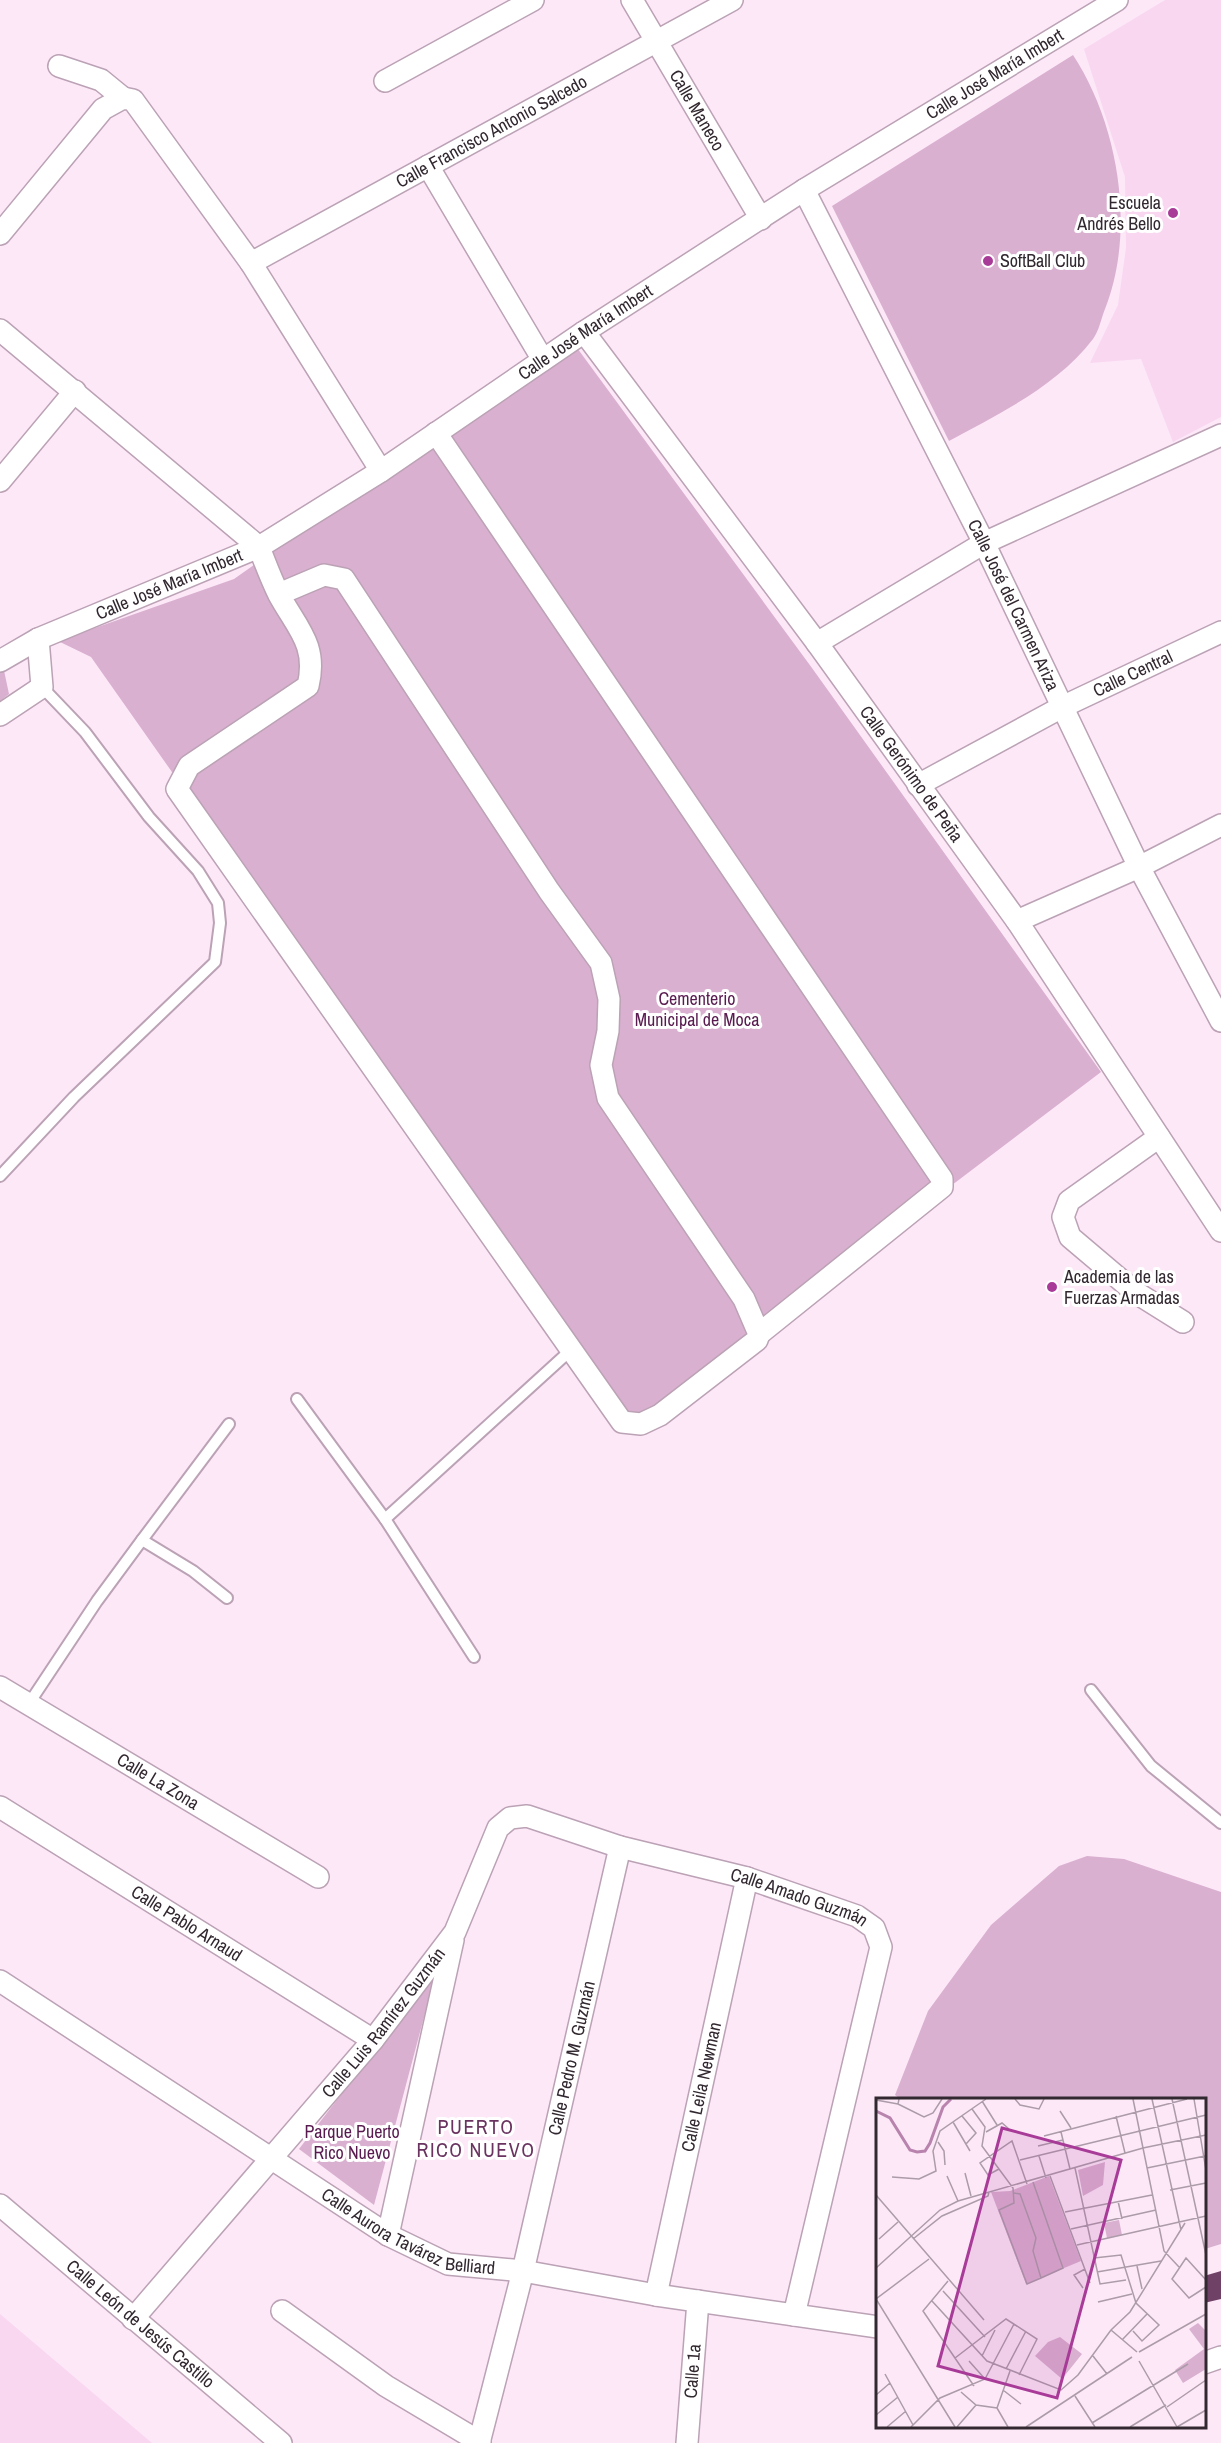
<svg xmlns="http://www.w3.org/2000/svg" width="1221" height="2443" viewBox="0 0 1221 2443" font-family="'Archivo Narrow',sans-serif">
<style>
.built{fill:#f9d7f1}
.green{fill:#dab0d0}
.building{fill:#704167}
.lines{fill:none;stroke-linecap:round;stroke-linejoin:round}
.service-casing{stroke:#bba2b5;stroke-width:14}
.minor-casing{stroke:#bba2b5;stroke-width:24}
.service{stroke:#fff;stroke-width:10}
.minor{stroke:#fff;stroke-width:21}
.poi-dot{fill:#a93b98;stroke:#fff;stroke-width:2}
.labels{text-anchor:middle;stroke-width:6;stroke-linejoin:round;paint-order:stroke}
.street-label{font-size:18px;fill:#322830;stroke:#fff}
.poi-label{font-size:18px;fill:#322830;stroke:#fff;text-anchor:start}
.park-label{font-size:18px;fill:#581a4f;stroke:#fff}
.neighbourhood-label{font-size:20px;letter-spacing:1.5px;fill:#6a3360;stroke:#fff}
.inset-river{fill:none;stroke:#b884ad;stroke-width:3}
.inset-road{fill:none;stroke:#ac9ba8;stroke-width:1.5}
.view{fill:#a93b98;fill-opacity:0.15;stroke:#a93b98;stroke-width:3}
.inset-edge{fill:none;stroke:#322830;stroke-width:3}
</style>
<rect width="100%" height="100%" fill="#fde8f8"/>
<g class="built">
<path d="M1165 0H1221V417L1173 442 1141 359 1090 363 1118 305 1126 248 1125 177 1084 49Z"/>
<path d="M0 2314 152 2443H0Z"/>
</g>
<g class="green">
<path d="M1073 55C1119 125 1136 231 1105 309 1101 319 1099 331 1093 339 1056 387 1000 413 949 441L832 206Z"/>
<path d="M572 341 812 668 1101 1072 633 1427 91 657 58 641 234 579Z"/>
<path d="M2 661 9 694 0 701V663Z"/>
<path d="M1087 1856 1124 1859 1221 1892V2244L1205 2249 1204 2100H902L895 2095 928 2011 991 1925 1059 1866Z"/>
<path d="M436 1972 374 2205 299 2149Z"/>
</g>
<path class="building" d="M1221 2271V2299L1204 2303V2276Z"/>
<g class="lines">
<defs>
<g id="service">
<path d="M0 1176 74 1097 215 962 220 923 218 903 198 871 149 817 85 732 42 687"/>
<path d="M297 1399 385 1519"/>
<path d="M142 1540 229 1424"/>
<path d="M474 1657 385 1519 572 1349"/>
<path d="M1091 1690 1151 1766 1221 1823"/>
<path d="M28 1705 97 1601 142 1540 193 1571 227 1598"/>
</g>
<g id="minor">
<path id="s1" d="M632 0 761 219"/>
<path d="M59 66 101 80 123 98"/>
<path d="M385 81 533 0"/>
<path d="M428 166 543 360"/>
<path id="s2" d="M804 190 984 543 1139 867 1221 1021"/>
<path d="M0 234 103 109 123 98 133 100 251 263 381 471"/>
<path id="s3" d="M251 263 732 0"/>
<path d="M0 330 259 547C265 563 271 579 279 595 297 628 318 645 308 686L189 766 177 789 622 1422 641 1424 660 1415 757 1340 759 1334 744 1299 608 1098 601 1065 608 1031 609 999 601 963 549 891 344 579 324 575 279 594"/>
<path id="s4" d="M584 332 817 643 1017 921 1221 1231"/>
<path d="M436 433 942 1179V1187L759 1334"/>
<path d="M0 481 75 391"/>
<path d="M817 643 984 543 1221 435"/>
<path id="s5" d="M0 661 38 639 259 547 381 471 584 332 804 190 1117 0"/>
<path d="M0 715 42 687 38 639"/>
<path id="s6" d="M918 785 1062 707 1221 632"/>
<path d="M1017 921 1139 867 1221 825"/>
<path d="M1159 1137 1069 1201 1063 1217 1070 1237 1135 1292 1183 1322"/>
<path id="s7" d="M0 1687 318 1877"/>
<path id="s8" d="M0 1807 373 2040"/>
<path id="s9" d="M0 1981 388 2235 448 2264 523 2271 656 2295 878 2327"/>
<path id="s10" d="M0 2205 281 2443"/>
<path d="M388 2235 453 1940"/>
<path id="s11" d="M656 2295 747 1878"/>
<path d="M282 2311 386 2386 480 2442"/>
<path id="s12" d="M133 2319 373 2040 455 1932 498 1828 510 1818 527 1816 620 1847 747 1878 857 1916 874 1928 881 1947 794 2315"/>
<path d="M1204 2363 1221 2357"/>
<path id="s13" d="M479 2443 523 2271 620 1847"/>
<path id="s14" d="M687 2443 698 2301"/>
</g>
</defs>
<use href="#service" class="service-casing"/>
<use href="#minor" class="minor-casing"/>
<use href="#service" class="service"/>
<use href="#minor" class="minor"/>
</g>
<g class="poi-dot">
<circle cx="1173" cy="213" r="6"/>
<circle cx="988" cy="261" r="6"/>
<circle cx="1052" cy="1287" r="6"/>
</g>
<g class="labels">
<g class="street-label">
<text dy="6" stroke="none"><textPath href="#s5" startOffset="1158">Calle José María Imbert</textPath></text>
<text dy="6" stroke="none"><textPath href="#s1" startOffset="128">Calle Maneco</textPath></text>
<text dy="6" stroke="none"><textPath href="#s3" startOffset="274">Calle Francisco Antonio Salcedo</textPath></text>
<text dy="6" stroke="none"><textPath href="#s5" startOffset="674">Calle José María Imbert</textPath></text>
<text dy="6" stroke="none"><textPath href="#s5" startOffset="186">Calle José María Imbert</textPath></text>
<text dy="6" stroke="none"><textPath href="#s2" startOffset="465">Calle José del Carmen Ariza</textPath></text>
<text dy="6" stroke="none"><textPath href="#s6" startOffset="242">Calle Central</textPath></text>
<text dy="6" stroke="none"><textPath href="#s4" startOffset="550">Calle Gerónimo de Peña</textPath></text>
<text dy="6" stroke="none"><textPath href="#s7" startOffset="184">Calle La Zona</textPath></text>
<text dy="6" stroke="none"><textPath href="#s12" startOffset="933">Calle Amado Guzmán</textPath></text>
<text dy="6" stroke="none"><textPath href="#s8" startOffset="220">Calle Pablo Arnaud</textPath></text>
<text dy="6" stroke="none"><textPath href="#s12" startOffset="388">Calle Luis Ramírez Guzmán</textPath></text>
<text dy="6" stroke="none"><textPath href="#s13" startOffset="396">Calle Pedro M. Guzmán</textPath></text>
<text dy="6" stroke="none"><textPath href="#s11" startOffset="213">Calle Leila Newman</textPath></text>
<text dy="6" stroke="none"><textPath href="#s9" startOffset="482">Calle Aurora Tavárez Belliard</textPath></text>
<text dy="6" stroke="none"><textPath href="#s10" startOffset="184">Calle León de Jesús Castillo</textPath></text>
<text dy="6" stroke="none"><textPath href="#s14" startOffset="72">Calle 1a</textPath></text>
</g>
<g class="poi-label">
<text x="1161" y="209" text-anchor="end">Escuela<tspan x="1161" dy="21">Andrés Bello</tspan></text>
<text x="1000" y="267">SoftBall Club</text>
<text x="1064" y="1283">Academia de las<tspan x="1064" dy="21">Fuerzas Armadas</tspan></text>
</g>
<g class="park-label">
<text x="697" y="1005">Cementerio<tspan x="697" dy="21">Municipal de Moca</tspan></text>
<text x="352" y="2138">Parque Puerto<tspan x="352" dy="21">Rico Nuevo</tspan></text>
</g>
<g class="neighbourhood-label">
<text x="476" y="2134">PUERTO<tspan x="476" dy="23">RICO NUEVO</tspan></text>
</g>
</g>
<g transform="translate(876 2098)">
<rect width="330" height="330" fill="#fde8f8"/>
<path d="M229 64 227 87 207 98 202 72ZM173 78 205 163 150 186 115 94 134 93ZM243 122 246 137 231 140 228 125ZM322 225 330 233V271L307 285 299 272 328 251 313 231ZM184 239 206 256 186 281 159 258 172 244Z" fill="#dab0d0"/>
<path class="inset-river" d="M0 13 14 20 34 52 41 54 49 53 54 45 67 9 75 1"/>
<path class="inset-road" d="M23 1 22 6 48 19 57 15 66 1M139 1 144 7 163 11 168 1M257 1 288 153 303 169M276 1 305 132M296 1 330 157M318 1 330 72M0 2 22 6M106 3 121 27M96 11 109 29 106 48 137 90 138 105 123 112 151 186 165 180 157 153 160 140 144 96 138 95M184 13 195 30M86 18 100 35 90 46M240 18 249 55M77 24 94 53M110 34 126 25 133 31M185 34 194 71M168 38 311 1M62 44 68 53 69 67M162 48 187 42M163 58 170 80M144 62 330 17M199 70 224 186 250 182M271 70 329 58M123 71 112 77 104 65 136 43 151 86M89 75 95 98M71 78 82 103M174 78 214 185M16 79 43 81 60 73 57 53 64 33 110 1M157 84 187 170 165 180M294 92 330 85M0 97 108 222M242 103 246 121M189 114 276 97M195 131 280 112M3 141 22 124M37 141 66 118 112 98 113 94M201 147 330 118M218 160 245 157 260 205 283 227 266 243 257 233M53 161 0 201 79 329M261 168 266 191M0 170 64 112 82 103 267 50 330 37M221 174 285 163M330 182 310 160 296 181 313 200 330 189M72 183 47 213 98 288M207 190 198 177 209 171M67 193 109 239M56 203 111 263 185 292 202 277 235 232 254 214 309 125M222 204 256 196M235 232 261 254M246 242 271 216M263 254 330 216M106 258 119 232M217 258 231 276M79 260 130 221 161 241 143 277M93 263 109 281M263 263 301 329M130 271 150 233M9 276 37 327M127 292 145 306M85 294 100 307 121 310 132 329M0 297 14 285M199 298 219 329M291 309 330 282M121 310 134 273M0 317 22 299M216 325 312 266M11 329 30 313M35 329 64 300 109 281 138 226M81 329 100 307M150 329 256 259M254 329 290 307M301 329 330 312"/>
<path class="view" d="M126 30 245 62 181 300 62 268Z"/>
<rect width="330" height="330" class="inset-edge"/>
</g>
</svg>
